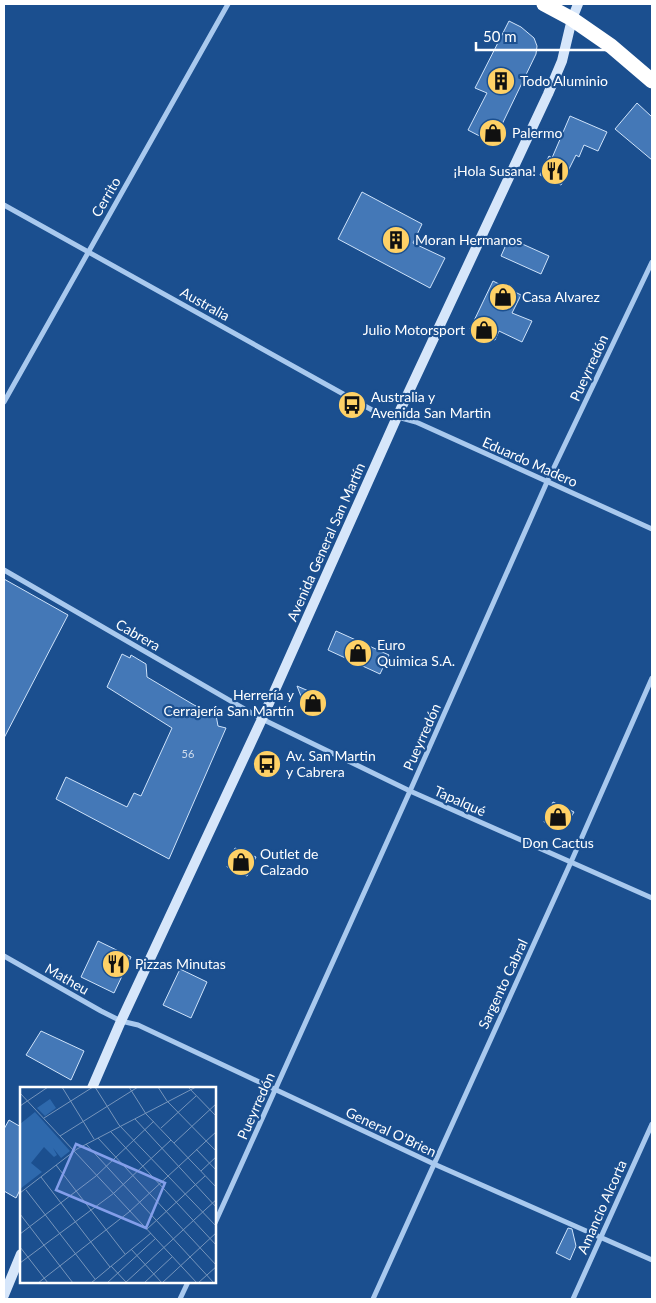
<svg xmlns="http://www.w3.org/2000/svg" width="656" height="1303" viewBox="0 0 656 1303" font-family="Lato,sans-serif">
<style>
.building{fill:#4478b7;stroke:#cfe3fa}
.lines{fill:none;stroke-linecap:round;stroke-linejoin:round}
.street{stroke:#a9c9ee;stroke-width:5}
.secondary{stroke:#d6e6fa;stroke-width:10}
.highway{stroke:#fff;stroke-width:15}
.labels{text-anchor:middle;stroke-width:4.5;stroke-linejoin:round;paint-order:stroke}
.number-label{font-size:11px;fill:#d0dded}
.poi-label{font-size:14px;fill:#fff;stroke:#1b4f8f;text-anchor:start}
.street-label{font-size:14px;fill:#fff;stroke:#1b4f8f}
.inset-road{fill:none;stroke:#7695bc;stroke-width:1}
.view{fill:#839eea;fill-opacity:0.15;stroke:#839eea;stroke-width:2.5}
.inset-edge{fill:none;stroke:#fff;stroke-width:2.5}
</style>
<rect width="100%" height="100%" fill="#1b4f8f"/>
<g class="building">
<path d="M509 21 521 27 534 38 537 46 536 54 493 143 468 130 487 93 475 88Z"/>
<path d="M637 103 652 117V160L615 129Z"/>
<path d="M570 116 607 132 598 151 584 145 579 157 576 155 561 185 540 175 549 156 552 158Z"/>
<path d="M362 192 422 224 413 243 445 258 430 288 338 239Z"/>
<path d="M509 238 549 256 541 274 501 256Z"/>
<path d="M493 281 521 295 512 313 532 321 522 342 499 331 495 340 470 329Z"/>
<path d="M4 579 68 615 4 738Z"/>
<path d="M336 631 389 655 380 674 328 650Z"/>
<path d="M122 654 130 658 131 655 146 664 147 677 194 705 216 715 218 726 226 728 169 859 56 799 66 777 127 807 134 793 141 796 172 728 107 687Z"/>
<path d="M297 686 325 698 318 714 306 709Z"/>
<path d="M553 802 574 812 567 824 557 826 544 822Z"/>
<path d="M235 848 256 857 247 876 227 867Z"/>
<path d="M98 941 131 957 114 993 81 977Z"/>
<path d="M180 969 207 982 191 1018 163 1005Z"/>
<path d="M41 1031 84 1051 71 1080 26 1055Z"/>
<path d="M9 1120 21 1127V1188L16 1198 4 1191V1129Z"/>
<path d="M568 1228 572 1229 576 1246 570 1260 556 1253Z"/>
</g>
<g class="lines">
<g class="street">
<path d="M4 205 372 410 416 422 652 529"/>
<path d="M4 402 228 4"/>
<path d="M4 570 262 719 410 791 652 898"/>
<path d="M4 956 101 1011 121 1021 138 1025 434 1164 652 1260"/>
<path d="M215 1223 410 791 547 482 652 262"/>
<path d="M180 1299 188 1282"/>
<path d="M373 1299 571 862 652 678"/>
<path d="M573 1299 652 1124"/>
</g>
<g class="secondary">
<path d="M92 1088 121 1021 262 719 397 417 548 94 562 61 572 19 578 4"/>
<path d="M4 1295 21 1254"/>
</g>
<path class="highway" d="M544 4 572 19 611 46 652 81"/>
</g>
<defs>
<symbol id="building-disc" viewBox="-11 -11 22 22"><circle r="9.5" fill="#ffd166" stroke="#1b4f8f"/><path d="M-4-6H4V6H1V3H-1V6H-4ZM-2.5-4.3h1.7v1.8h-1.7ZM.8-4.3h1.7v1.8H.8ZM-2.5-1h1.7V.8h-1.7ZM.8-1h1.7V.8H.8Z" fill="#111"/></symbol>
<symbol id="shop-disc" viewBox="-11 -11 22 22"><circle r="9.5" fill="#ffd166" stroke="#1b4f8f"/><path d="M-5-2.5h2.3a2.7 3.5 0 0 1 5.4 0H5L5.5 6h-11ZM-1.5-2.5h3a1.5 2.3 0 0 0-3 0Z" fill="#111"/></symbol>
<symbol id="restaurant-disc" viewBox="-11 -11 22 22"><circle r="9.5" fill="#ffd166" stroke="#1b4f8f"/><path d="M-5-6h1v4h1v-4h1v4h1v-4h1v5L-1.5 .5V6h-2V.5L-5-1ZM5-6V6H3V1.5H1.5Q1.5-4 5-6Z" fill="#111"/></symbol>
<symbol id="bus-disc" viewBox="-11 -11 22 22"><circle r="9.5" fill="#ffd166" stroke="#1b4f8f"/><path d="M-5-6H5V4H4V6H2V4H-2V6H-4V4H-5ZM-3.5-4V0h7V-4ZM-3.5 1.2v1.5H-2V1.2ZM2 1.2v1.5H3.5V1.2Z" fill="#111"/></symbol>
</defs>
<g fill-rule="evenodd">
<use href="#building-disc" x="485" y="65" width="32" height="32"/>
<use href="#shop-disc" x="477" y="117" width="32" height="32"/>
<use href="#restaurant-disc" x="539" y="155" width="32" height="32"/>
<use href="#building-disc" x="380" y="224" width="32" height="32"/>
<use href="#shop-disc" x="487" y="281" width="32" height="32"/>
<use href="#shop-disc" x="468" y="314" width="32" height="32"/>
<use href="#bus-disc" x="336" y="389" width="32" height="32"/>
<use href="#shop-disc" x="342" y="637" width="32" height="32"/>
<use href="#shop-disc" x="297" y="687" width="32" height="32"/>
<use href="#bus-disc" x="251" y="748" width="32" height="32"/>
<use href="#shop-disc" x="542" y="801" width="32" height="32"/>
<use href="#shop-disc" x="225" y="846" width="32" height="32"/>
<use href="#restaurant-disc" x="100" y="948" width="32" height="32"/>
</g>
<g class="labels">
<g class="number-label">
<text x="188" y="758">56</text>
</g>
<g class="poi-label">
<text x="520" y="86">Todo Aluminio</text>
<text x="512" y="138">Palermo</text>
<text x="536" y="176" text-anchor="end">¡Hola Susana!</text>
<text x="415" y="245">Moran Hermanos</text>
<text x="522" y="302">Casa Alvarez</text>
<text x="465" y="335" text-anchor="end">Julio Motorsport</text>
<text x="371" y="402">Australia y<tspan x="371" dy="16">Avenida San Martin</tspan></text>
<text x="377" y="650">Euro<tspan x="377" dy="16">Quimica S.A.</tspan></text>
<text x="294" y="700" text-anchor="end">Herrería y<tspan x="294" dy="16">Cerrajería San Martín</tspan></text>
<text x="286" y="761">Av. San Martin<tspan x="286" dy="16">y Cabrera</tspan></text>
<text x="558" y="848" text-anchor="middle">Don Cactus</text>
<text x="260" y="859">Outlet de<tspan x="260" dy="16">Calzado</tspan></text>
<text x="135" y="969">Pizzas Minutas</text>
</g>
<g class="street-label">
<text transform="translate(106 197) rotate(-60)" y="5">Cerrito</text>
<text transform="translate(205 304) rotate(29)" y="5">Australia</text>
<text transform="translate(589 368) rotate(-65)" y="5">Pueyrredón</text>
<text transform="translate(530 462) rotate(24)" y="5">Eduardo Madero</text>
<text transform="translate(326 542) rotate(-66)" y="5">Avenida General San Martín</text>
<text transform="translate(138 635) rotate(30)" y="5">Cabrera</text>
<text transform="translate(422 737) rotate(-66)" y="5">Pueyrredón</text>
<text transform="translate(460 801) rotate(24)" y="5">Tapalqué</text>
<text transform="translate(67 979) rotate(30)" y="5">Matheu</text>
<text transform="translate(503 984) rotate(-65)" y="5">Sargento Cabral</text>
<text transform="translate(256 1106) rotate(-66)" y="5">Pueyrredón</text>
<text transform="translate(391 1132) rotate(25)" y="5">General O'Brien</text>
<text transform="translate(602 1207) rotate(-66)" y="5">Amancio Alcorta</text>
</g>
</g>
<g transform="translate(20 1087)">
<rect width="196" height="196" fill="#1b4f8f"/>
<path d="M30 12 36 21 25 29 17 21ZM15 25 50 64 41 71 33 61 37 68 34 70 24 60 11 76 22 85 0 102V37Z" fill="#2e69ad"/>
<path class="inset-road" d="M42 0 74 52M75 0 99 38 197 140M109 0 126 27 197 101M138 0 147 14 197 65M168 0 197 30M0 6 177 196M0 19 28 0M24 31 73 0M115 32 197 121M141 41 176 9M91 45 197 159M40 49 118 0M78 51 197 179M154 56 197 16M66 57 194 196M176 62 197 84M36 78 105 167M181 84 197 69M21 90 90 180M6 103 75 192M0 106 57 62 176 0M0 127 53 196M127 142 185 89M0 147 76 89 134 34M0 160 28 196M111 162 142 196M0 176 94 106 151 53M91 179 106 195M18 196 109 125 197 44M71 196 131 146M87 196 136 151M105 196 197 112M124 196 152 170M142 196 197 145M178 196 197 179"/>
<path class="view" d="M56 57 145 96 126 141 36 103Z"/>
<rect width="196" height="196" class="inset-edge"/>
</g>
<rect width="656" height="1303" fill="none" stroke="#ffffff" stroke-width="10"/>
<path d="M476 42v8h131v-8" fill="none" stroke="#ffffff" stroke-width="2.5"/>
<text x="483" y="42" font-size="15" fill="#ffffff" stroke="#1b4f8f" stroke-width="4" paint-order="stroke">50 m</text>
</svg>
